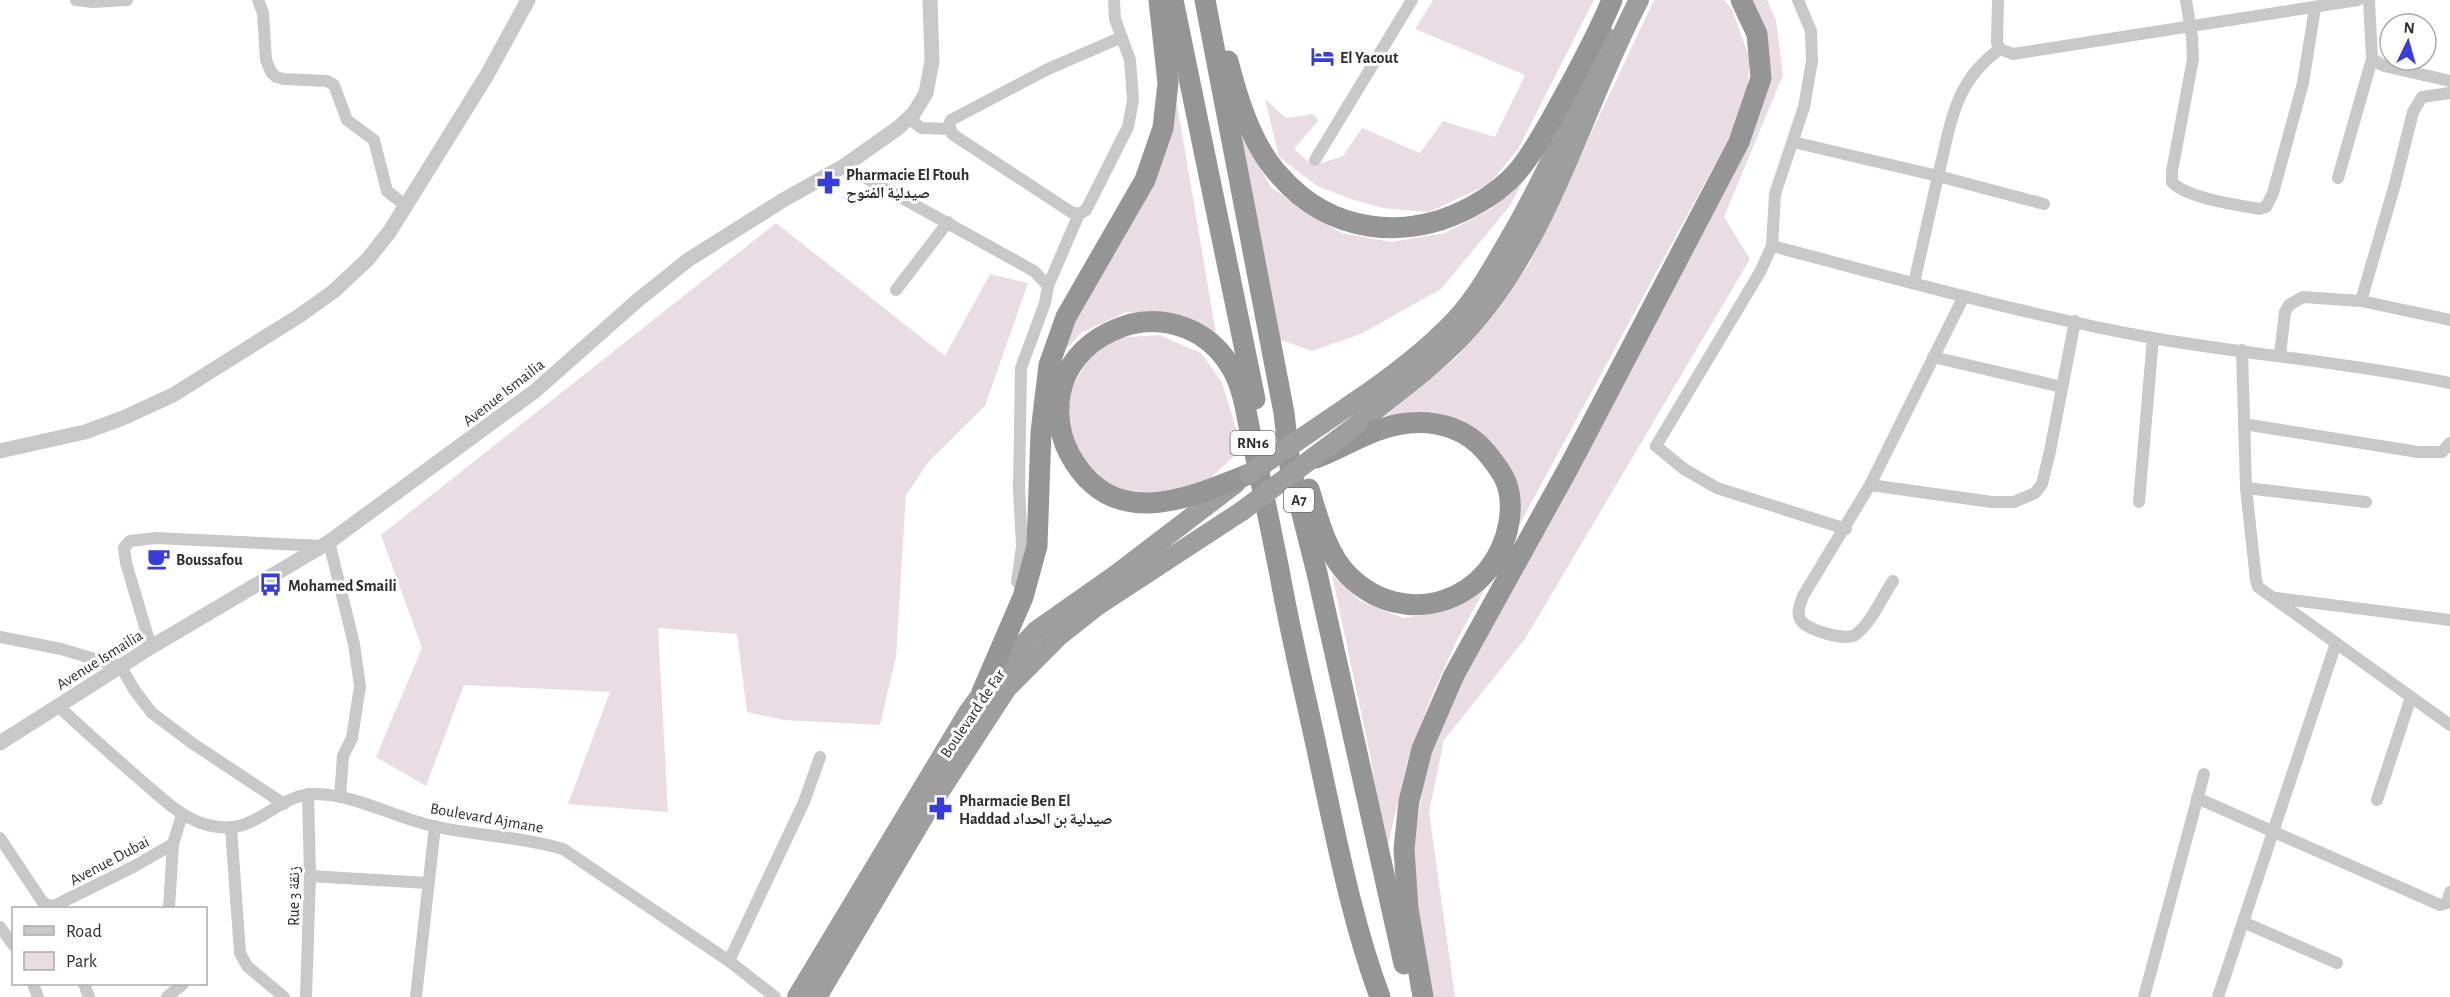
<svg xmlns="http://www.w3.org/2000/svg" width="2450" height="997" viewBox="0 0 2450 997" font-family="'Alegreya Sans','Noto Naskh Arabic',sans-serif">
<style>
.green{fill:#eadce3}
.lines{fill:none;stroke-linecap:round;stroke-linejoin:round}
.minor{stroke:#c8c8c8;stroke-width:12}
.tertiary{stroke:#c8c8c8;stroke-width:15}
.trunk{stroke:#9e9e9e;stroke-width:20}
.motorway{stroke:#959595;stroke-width:21}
.trunk-bridge{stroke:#9e9e9e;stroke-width:20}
.labels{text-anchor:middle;stroke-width:6;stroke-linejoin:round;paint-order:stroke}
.shield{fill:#fff;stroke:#6d6d6d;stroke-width:1.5}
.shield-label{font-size:15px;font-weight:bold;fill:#2e2e2e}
.poi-label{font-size:16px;font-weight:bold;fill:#2e2e2e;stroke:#fff;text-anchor:start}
.street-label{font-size:16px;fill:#2e2e2e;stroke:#fff}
</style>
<rect width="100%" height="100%" fill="#fff"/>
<g class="green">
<path d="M1433 0H1594L1518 149 1489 184 1429 212 1382 208 1348 198 1317 186 1279 157 1265 99 1286 118 1312 114 1319 120 1294 149 1313 166 1343 156 1362 128 1420 153 1443 121 1495 137 1525 75 1415 29Z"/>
<path d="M1654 0H1724L1732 9 1750 60 1747 92 1728 140 1458 638 1432 695 1407 762 1386 854 1370 755 1332 575 1360 601 1403 618 1441 612 1474 595 1510 517 1497 472 1460 433 1376 424 1457 357 1529 265Z"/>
<path d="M1745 0H1767L1776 20 1783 75 1724 217 1750 259 1525 639 1444 740 1429 812 1455 997H1430L1413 903V854L1426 765 1464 665 1762 85Z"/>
<path d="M1174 86 1216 334 1183 316 1126 312 1081 333 1057 359 1068 331 1125 231Z"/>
<path d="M1241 135 1271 187 1310 215 1342 233 1391 242 1445 233 1491 209 1531 168 1509 207 1441 289 1361 334 1312 351 1278 339Z"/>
<path d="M776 223 945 356 990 274 1028 283 985 406 929 461 906 495 896 657 880 725 784 720 747 712 737 634 658 628 668 812 568 804 610 692 464 685 426 786 376 757 422 648 381 535Z"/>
<path d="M1159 335 1201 353 1222 382 1242 449 1206 482 1162 493 1127 495 1102 486 1070 438 1068 415 1072 386 1089 359 1116 338Z"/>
</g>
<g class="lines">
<g class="minor">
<path d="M76 0 93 2 127 0"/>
<path d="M258 0 263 13 266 60 271 72 276 77 284 79 327 81 334 85 347 120 374 140 387 191 406 206"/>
<path d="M1114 0 1115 19 1130 60 1133 100 1128 127 1086 210 1079 214 1071 212 952 134 949 124 951 120 1048 69 1122 37"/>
<path d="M1798 0 1811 31 1812 61 1804 107 1775 194 1772 246 1760 272 1656 446 1684 469 1717 488 1846 529"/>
<path d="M1998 0 1997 43 2000 49 2013 54 2358 0"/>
<path d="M2186 0 2192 37 2193 59 2172 171V182C2186 198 2238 205 2259 209L2266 207 2273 193 2303 83 2315 8"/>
<path d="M2372 59 2384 66 2450 81"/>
<path d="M909 118 921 128 949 129"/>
<path d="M1793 142 1938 176C1951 125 1953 82 2000 49"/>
<path d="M1315 160 1412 0"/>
<path d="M844 166 1034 271 1048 286 1045 303 1021 368 1019 489 1022 546 1017 582"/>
<path d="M2338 178 2372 59 2369 0"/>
<path d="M1772 246C1898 279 2025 315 2153 338 2251 355 2352 363 2450 383"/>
<path d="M1914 283 1938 176 2044 204"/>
<path d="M1048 286 1079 214"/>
<path d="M896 290 948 222"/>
<path d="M2361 301 2395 184 2413 112 2422 97 2450 93"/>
<path d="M2242 350 2246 488 2256 580 2258 587 2450 725"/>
<path d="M2280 355 2285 312 2289 305 2303 297 2361 301 2450 320"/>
<path d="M1933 357 2062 387"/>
<path d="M2244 424 2418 452H2442L2450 443"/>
<path d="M1870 485 1992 502H2014L2035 493 2042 484 2050 451 2075 321"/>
<path d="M2246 488 2366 502"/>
<path d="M2139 502 2153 338"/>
<path d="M329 542 354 644 360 686 352 738 343 756 340 797"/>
<path d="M1893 581C1882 597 1871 624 1855 635 1845 641 1805 630 1800 619 1796 611 1801 603 1803 596L1870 485 1964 296"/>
<path d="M2276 598 2450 620"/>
<path d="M0 637 61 649 121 667 135 691 152 713 192 743 284 804"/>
<path d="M151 647 126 563 124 548 130 541 156 538 323 546"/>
<path d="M58 706C86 732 114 757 143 782 161 797 178 815 201 823 257 842 271 794 316 794 357 795 393 817 433 826 476 836 520 836 563 849L729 961 775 997"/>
<path d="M2197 798 2440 905 2447 903 2450 892"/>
<path d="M2377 800 2411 697"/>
<path d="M231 828 240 953 247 966 284 997"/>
<path d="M0 838 42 901 47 905 54 906 133 867 173 844 182 815"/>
<path d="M310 876 427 883"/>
<path d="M169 908 173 844"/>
<path d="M2243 922 2337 963"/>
<path d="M0 927 14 946"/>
<path d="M729 961 804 802 820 757"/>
<path d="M33 984 38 997"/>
<path d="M84 984 89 997"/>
<path d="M167 997 183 984"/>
<path d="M306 997 310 876 308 794"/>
<path d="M416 997 435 826"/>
<path d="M2144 997 2204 774"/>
<path d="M2218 997 2336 643"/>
</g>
<g class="tertiary">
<path d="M0 451 85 432 123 418 173 395 299 316 334 291 368 259 390 231 487 75 528 0"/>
<path d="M0 743 151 647 329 542 535 391 638 300 688 260 785 199 844 166 898 128 914 113 926 93 932 61 930 0"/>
</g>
<g class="trunk">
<path d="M1353 403C1390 378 1426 351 1456 319 1477 296 1492 269 1507 243 1546 177 1576 107 1605 36"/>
<path d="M1358 424C1396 393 1438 364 1471 326 1553 233 1582 108 1639 0"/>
<path d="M797 997 969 711 1002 667 1036 631 1117 574 1236 483"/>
<path d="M817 997 929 808 1007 688 1059 636 1097 606 1242 511"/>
</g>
<g class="motorway">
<path d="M1173 0 1255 399"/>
<path d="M1205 0 1284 413 1290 466 1317 573 1404 964"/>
<path d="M1228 61C1238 100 1252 146 1280 176 1330 233 1405 242 1471 207 1488 198 1505 186 1518 171 1536 149 1549 123 1563 98 1581 65 1598 34 1612 0"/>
<path d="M1249 474C1185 500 1111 532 1069 453 1057 430 1055 400 1066 375 1079 348 1103 332 1131 324 1169 315 1208 331 1229 364 1244 386 1246 415 1252 440 1262 485 1271 530 1280 575 1291 637 1306 697 1319 759 1336 837 1352 922 1380 997"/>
<path d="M1309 489C1318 517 1326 553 1348 575 1405 633 1496 601 1509 522 1511 509 1511 494 1506 482 1502 471 1493 461 1486 452 1467 429 1437 420 1409 423 1375 426 1347 446 1316 458"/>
<path d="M982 692 1023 597 1037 546 1041 432 1049 365 1066 317 1145 180 1163 128 1168 83 1159 0"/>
<path d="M1423 997 1408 909 1404 849 1409 801 1422 749 1454 675 1570 465 1739 142 1761 78 1757 34 1741 0"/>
</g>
<g class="trunk-bridge">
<path d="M1249 474 1353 403"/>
<path d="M1242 511 1358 424"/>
</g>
</g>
<defs>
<symbol id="hotel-bare" viewBox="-9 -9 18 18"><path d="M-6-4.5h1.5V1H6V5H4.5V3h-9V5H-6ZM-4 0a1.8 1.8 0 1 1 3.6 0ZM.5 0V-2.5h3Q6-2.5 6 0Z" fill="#373ddd" stroke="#fff" stroke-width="2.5" paint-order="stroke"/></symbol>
<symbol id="pharmacy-bare" viewBox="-9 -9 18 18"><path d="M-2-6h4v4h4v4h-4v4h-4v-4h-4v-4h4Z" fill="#373ddd" stroke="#fff" stroke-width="2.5" paint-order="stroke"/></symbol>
<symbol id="cafe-bare" viewBox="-9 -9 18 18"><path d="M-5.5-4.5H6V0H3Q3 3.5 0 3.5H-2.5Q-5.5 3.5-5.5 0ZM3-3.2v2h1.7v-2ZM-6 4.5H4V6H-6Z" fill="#373ddd" stroke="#fff" stroke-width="2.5" paint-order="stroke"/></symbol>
<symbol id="bus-bare" viewBox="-9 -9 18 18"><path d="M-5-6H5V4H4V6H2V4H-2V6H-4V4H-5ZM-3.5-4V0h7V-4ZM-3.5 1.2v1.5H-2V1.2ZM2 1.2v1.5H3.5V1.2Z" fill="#373ddd" stroke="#fff" stroke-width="2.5" paint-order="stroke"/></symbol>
</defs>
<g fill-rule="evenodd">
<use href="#hotel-bare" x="1306" y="40" width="33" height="33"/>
<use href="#pharmacy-bare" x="812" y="166" width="33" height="33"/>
<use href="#cafe-bare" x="142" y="542" width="33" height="33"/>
<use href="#bus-bare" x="254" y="568" width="33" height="33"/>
<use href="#pharmacy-bare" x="924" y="792" width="33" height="33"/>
</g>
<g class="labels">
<g class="shield">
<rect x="1230.5" y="431" width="45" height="24" rx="4.5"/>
<rect x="1284" y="488" width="30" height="24" rx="4.5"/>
</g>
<g class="shield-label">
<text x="1253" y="448">RN16</text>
<text x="1299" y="505">A7</text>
</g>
<g class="poi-label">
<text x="1340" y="63">El Yacout</text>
<text x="846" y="180">Pharmacie El Ftouh<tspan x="846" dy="18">صيدلية الفتوح</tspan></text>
<text x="176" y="565">Boussafou</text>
<text x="288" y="591">Mohamed Smaili</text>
<text x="959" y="806">Pharmacie Ben El<tspan x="959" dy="18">Haddad صيدلية بن الحداد</tspan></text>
</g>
<g class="street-label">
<text transform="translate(503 392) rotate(-38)" y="6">Avenue Ismailia</text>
<text transform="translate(99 659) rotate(-32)" y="6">Avenue Ismailia</text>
<text transform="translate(972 713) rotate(-56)" y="6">Boulevard de Far</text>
<text transform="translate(487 817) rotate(10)" y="6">Boulevard Ajmane</text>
<text transform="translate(109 860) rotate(-28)" y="6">Avenue Dubai</text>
<text transform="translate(293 896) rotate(-90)" y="6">Rue 3 زنقة</text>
</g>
</g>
<rect x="12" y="907" width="195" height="78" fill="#ffffff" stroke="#ababab" stroke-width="1.5"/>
<rect x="24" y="926" width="30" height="9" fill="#c8c8c8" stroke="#ababab" stroke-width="1.5"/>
<text x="66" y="937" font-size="18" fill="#2e2e2e">Road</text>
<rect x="24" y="952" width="30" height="18" fill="#eadce3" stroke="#ababab" stroke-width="1.5"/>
<text x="66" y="967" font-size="18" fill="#2e2e2e">Park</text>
<g transform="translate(2408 42) rotate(5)"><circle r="28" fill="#ffffff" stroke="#ababab" stroke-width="1.5"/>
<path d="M0-4.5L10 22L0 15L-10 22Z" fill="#373ddd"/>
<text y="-9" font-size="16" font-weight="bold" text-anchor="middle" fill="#2e2e2e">N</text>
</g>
</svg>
